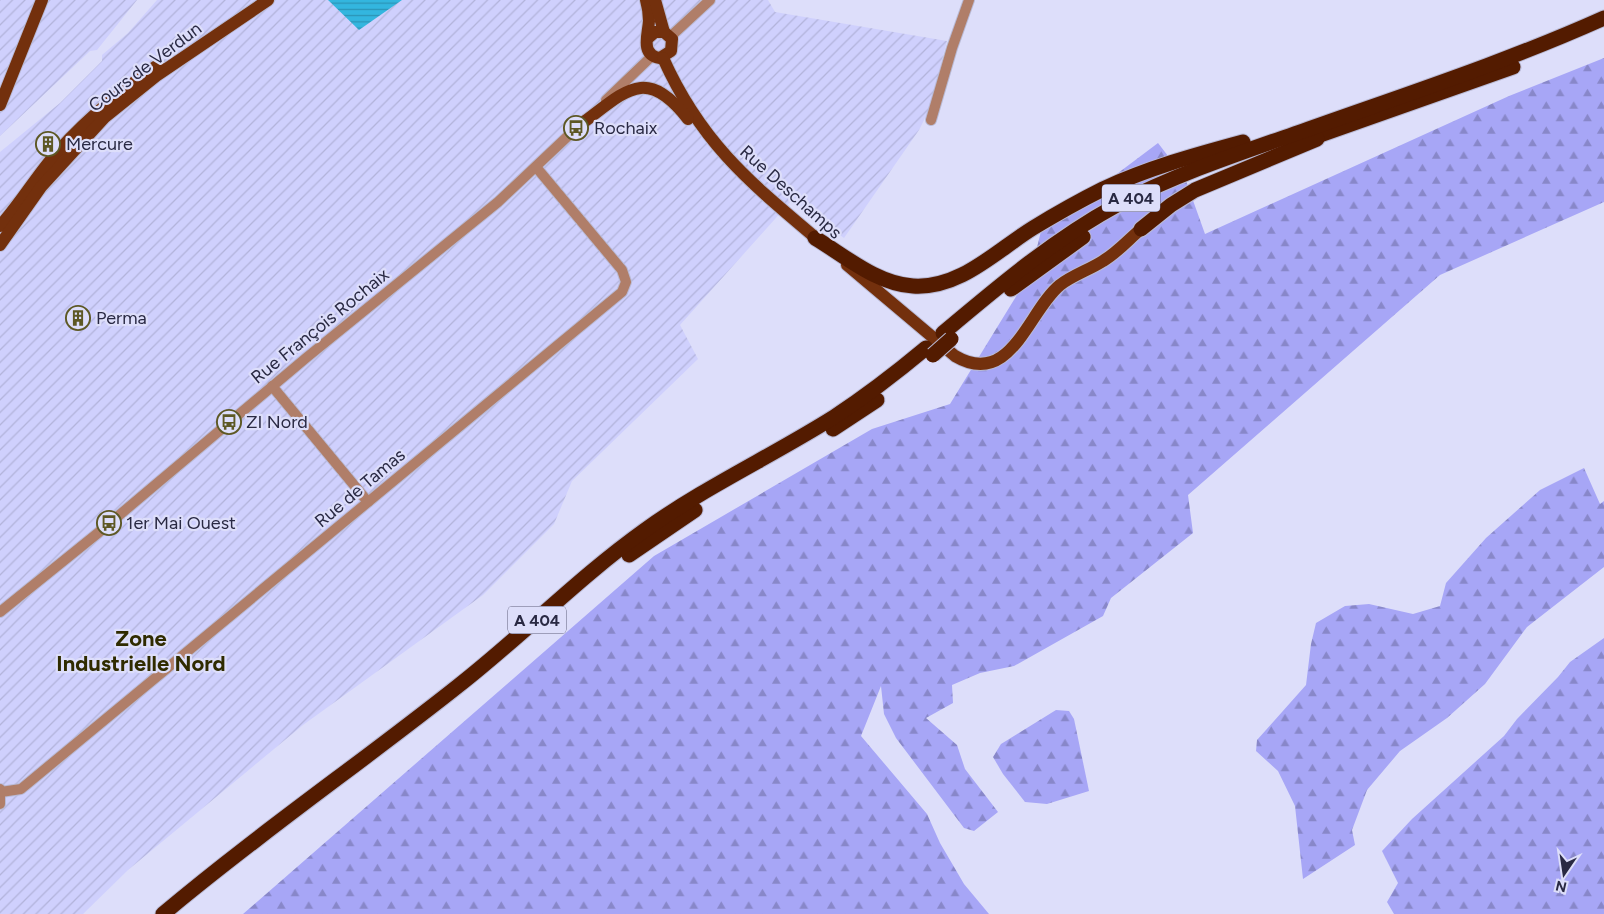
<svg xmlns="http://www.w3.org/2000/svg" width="1604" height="914" viewBox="0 0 1604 914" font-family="Figtree,sans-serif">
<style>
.industrial{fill:url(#industrial-furrows)}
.forest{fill:url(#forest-firs)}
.water{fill:url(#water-rules)}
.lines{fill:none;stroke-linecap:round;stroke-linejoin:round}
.minor-casing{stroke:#b9bad5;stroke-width:12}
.major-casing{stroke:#b9bad5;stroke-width:14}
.highway-casing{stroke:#b9bad5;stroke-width:17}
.minor{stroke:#b07e69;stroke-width:10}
.major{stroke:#73300d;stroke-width:12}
.highway{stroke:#531b00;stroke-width:15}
.highway-bridge-casing{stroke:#b9bad5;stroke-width:17;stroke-linecap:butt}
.highway-bridge{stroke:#531b00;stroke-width:15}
.labels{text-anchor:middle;stroke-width:4.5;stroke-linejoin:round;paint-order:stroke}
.shield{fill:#dddefa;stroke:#5f5f7a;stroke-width:1}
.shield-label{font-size:16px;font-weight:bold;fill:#292943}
.street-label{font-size:18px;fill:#292943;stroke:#dddefa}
.poi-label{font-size:18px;fill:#292943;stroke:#dddefa;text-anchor:start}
.district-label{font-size:22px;font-weight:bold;fill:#2f2b00;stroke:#dddefa}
</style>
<defs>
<pattern id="industrial-furrows" width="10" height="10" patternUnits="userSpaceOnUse" patternTransform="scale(1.25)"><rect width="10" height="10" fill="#cfd0fd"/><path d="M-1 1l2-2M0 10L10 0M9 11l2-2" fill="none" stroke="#b2b3da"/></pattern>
<pattern id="forest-firs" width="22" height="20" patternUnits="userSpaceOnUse" patternTransform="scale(1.25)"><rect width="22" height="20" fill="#a7a6f6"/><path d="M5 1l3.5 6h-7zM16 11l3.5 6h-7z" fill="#8887c9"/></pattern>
<pattern id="water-rules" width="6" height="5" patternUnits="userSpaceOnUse" patternTransform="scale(1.25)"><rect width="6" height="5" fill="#33b6df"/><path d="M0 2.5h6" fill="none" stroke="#2b94b6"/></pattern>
</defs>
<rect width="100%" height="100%" fill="#dddefa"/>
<g class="industrial">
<path d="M0 0H137L97 50 90 51 0 136Z"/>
<path d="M157 0H768L775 12 947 41 929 110 919 130 844 238 792 200 680 325 698 359 572 481 554 524 483 595 303 725 128 870 83 914H0V152L60 103 102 61V55L128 33Z"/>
</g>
<g class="forest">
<path d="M1604 58V202L1440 275 1188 495 1193 533 1111 598 1103 616 1014 666 980 673 952 685 953 703 926 718 957 745 965 769 998 812 974 831 964 828 896 738 884 714 881 686 861 736 927 814 940 843 964 884 989 914H243L654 556 872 429 950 404 1031 272 1041 231 1158 143 1185 178 1205 234 1509 96Z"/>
<path d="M1584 468 1600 504 1604 501V567L1527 627 1485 684 1447 718 1400 751 1367 790 1352 830 1355 845 1303 879 1295 806 1278 771 1256 751 1257 740 1306 685 1311 644 1316 623 1345 606 1369 604 1413 614 1440 606 1446 583 1486 538 1540 490Z"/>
<path d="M1604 638V914H1394L1387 902 1398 883 1382 851 1412 819 1504 736 1517 719 1558 677 1570 662Z"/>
<path d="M1056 710 1069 711 1074 719 1089 791 1047 804 1025 802 1003 774 993 757 1001 744Z"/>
</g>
<path class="water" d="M328 0H402L359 30Z"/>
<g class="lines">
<defs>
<g id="minor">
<path d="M670 37 710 0"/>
<path d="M606 100 652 56"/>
<path d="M931 120 952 48 969 0"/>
<path d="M272 386 368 502"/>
<path d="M0 612 98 533 306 358 498 202 585 120"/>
<path d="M0 789V804"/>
<path d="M1 792 21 789 622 292 626 282 622 270 536 167"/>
</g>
<g id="major">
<path d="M646 0C648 7 649 14 649 21 648 35 640 55 660 58L671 51 672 39 664 32H655L647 39"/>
<path d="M655 0 664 32"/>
<path d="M663 58C702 145 752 184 823 244"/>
<path d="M0 105 42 0"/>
<path d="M580 125C625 92 645 64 688 119"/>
<path d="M0 226C18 206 32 183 49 162 80 124 118 93 158 65"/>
<path d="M0 245 41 187 105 117 156 76 268 0"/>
<path d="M847 265 955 356C1011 389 1028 311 1060 285 1073 275 1089 270 1103 261 1118 252 1128 240 1141 229"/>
</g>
<g id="highway">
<path d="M1306 140 1513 67"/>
<path d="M1141 229 1171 205 1195 190 1317 139"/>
<path d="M815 238C845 256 877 284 913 286 960 289 996 251 1033 228 1056 214 1079 201 1103 189 1148 168 1195 155 1243 142"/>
<path d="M1011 289 1083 237"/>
<path d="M943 333C999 286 1053 240 1117 205 1176 174 1240 153 1303 131 1404 95 1506 62 1604 18"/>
<path d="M833 429 877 400"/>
<path d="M629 555 695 510"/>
<path d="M163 914C258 834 361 763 458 686 522 636 579 577 645 530 705 487 772 456 834 417 866 396 896 373 926 348"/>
</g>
</defs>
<use href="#minor" class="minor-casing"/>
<use href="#major" class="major-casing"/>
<use href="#highway" class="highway-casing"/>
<use href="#minor" class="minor"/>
<use href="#major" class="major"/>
<use href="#highway" class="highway"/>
<defs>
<path id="highway-bridge" d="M933 355 951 339"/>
</defs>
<use href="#highway-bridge" class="highway-bridge-casing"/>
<use href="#highway-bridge" class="highway-bridge"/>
</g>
<defs>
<symbol id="bus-ring" viewBox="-11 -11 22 22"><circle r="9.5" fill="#dddefa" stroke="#5d5824" stroke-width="1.5"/><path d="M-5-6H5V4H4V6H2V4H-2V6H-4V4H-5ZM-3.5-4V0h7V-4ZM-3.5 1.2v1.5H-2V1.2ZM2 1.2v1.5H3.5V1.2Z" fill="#5d5824"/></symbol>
<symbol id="building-ring" viewBox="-11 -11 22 22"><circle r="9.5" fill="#dddefa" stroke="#5d5824" stroke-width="1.5"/><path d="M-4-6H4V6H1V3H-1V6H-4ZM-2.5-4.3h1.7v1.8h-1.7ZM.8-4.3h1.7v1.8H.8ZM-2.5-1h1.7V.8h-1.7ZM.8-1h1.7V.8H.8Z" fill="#5d5824"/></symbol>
</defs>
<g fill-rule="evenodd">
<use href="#bus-ring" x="562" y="114" width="28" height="28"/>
<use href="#building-ring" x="34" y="130" width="28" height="28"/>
<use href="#building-ring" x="64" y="304" width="28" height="28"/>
<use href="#bus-ring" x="215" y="408" width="28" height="28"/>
<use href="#bus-ring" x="95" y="509" width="28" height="28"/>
</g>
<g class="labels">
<g class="shield">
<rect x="1102" y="184.5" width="58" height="27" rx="4"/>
<rect x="508" y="606.5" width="58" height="27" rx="4"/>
</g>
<g class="shield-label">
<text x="1131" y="204">A 404</text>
<text x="537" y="626">A 404</text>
</g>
<g class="street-label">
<text transform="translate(145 67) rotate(-37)" y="6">Cours de Verdun</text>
<text transform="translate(791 192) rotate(42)" y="6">Rue Deschamps</text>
<text transform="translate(320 326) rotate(-39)" y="6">Rue François Rochaix</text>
<text transform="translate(360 488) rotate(-40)" y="6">Rue de Tamas</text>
</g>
<g class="poi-label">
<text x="594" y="134">Rochaix</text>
<text x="66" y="150">Mercure</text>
<text x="96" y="324">Perma</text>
<text x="246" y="428">ZI Nord</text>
<text x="126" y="529">1er Mai Ouest</text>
</g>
<g class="district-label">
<text x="141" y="646">Zone<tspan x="141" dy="25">Industrielle Nord</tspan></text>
</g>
</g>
<g transform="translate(1564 874) rotate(193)" stroke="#dddefa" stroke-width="4" paint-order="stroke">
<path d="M0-4L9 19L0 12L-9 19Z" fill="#292943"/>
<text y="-8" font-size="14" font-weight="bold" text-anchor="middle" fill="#292943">N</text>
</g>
</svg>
